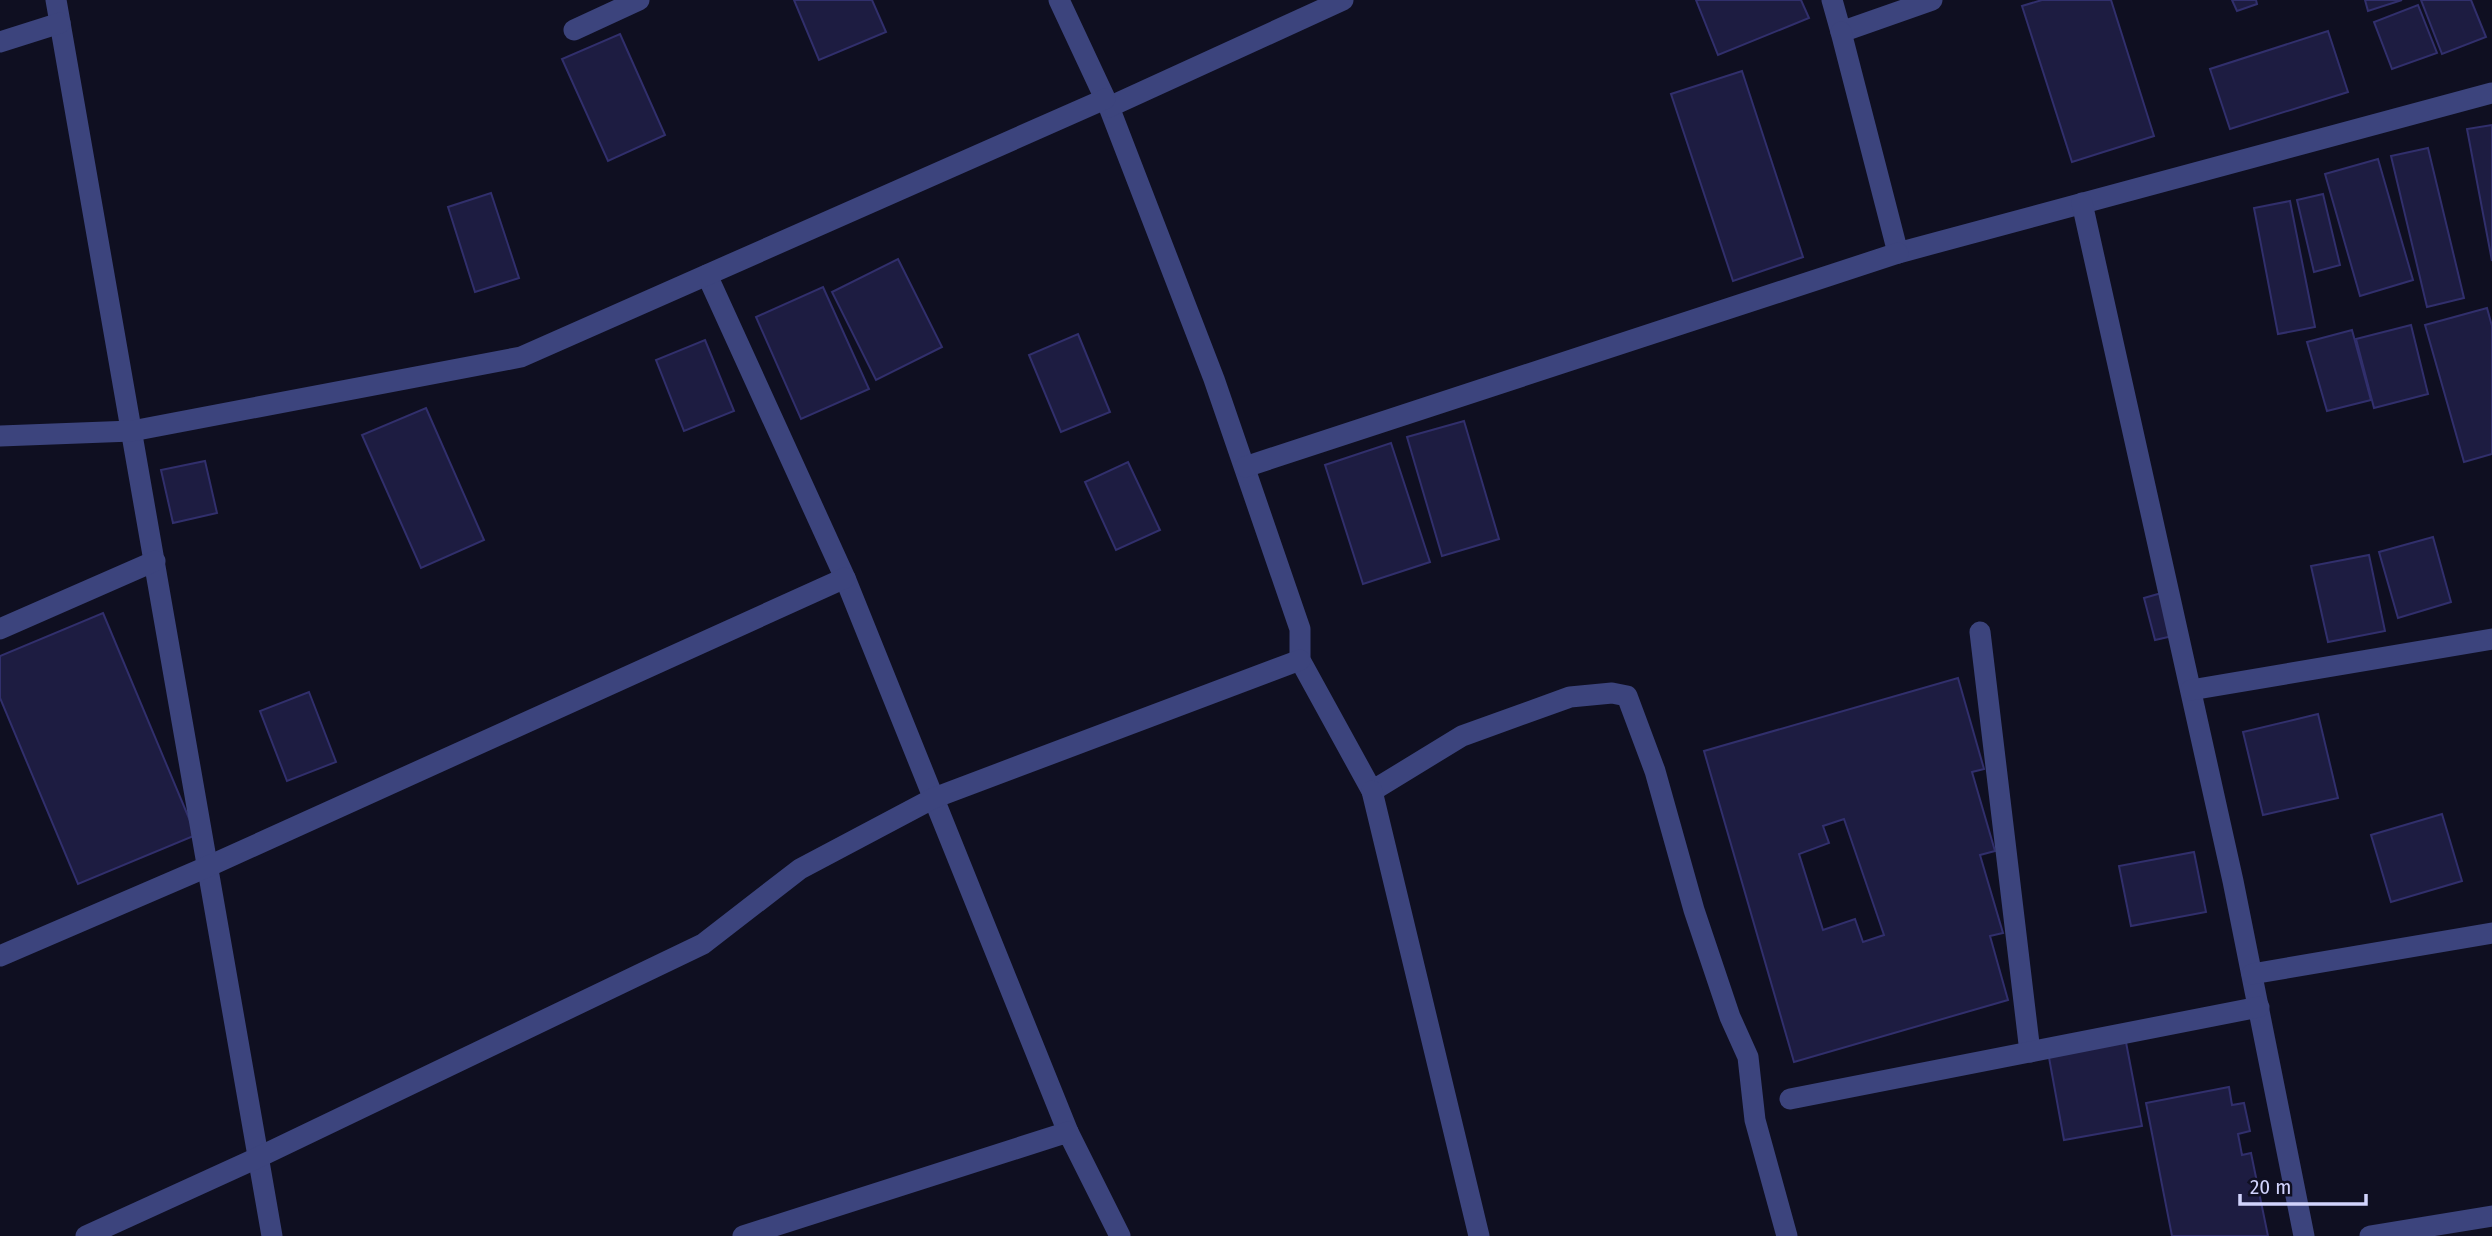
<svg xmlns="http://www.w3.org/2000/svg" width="2492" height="1236" viewBox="0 0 2492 1236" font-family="'Fira Sans Condensed',sans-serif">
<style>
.building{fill:#1d1c41;stroke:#312f6c;stroke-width:2;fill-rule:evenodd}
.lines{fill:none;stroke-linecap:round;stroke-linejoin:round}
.minor{stroke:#3c447d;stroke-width:21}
</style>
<rect width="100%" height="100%" fill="#0f0f21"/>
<g class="building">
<path d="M794 0H872L886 32 819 60Z"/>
<path d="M1696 0H1801L1809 18 1718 55Z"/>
<path d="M2042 0H2111L2154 136 2072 162 2022 6Z"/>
<path d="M2232 0H2256L2257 4 2237 11Z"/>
<path d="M2365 0H2402L2368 11Z"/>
<path d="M2421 0H2471L2486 37 2442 54Z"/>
<path d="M2418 5 2437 53 2392 69 2374 22Z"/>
<path d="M2328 31 2348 92 2230 129 2210 69Z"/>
<path d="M620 34 665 135 608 161 562 59Z"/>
<path d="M1742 71 1803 257 1733 281 1671 94Z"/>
<path d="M2492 125V261L2467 129Z"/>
<path d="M2428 148 2464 298 2427 307 2391 156Z"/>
<path d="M2378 159 2413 280 2360 296 2325 174Z"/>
<path d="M491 193 519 278 475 292 448 207Z"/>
<path d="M2323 194 2340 265 2314 272 2297 200Z"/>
<path d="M2290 201 2315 327 2278 334 2254 208Z"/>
<path d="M898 259 942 347 876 380 832 292Z"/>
<path d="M823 287 869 389 801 419 756 317Z"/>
<path d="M2487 308 2492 326V454L2464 462 2425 325Z"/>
<path d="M2411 325 2428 394 2374 408 2356 339Z"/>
<path d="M2352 330 2371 400 2327 411 2307 342Z"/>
<path d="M1078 334 1110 412 1061 432 1029 355Z"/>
<path d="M705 340 734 411 684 431 656 360Z"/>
<path d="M426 408 484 540 421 568 362 435Z"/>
<path d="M1464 421 1499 539 1442 556 1407 437Z"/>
<path d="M1391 443 1430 562 1363 584 1325 465Z"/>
<path d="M205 461 217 513 173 523 161 470Z"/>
<path d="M1128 462 1160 530 1116 550 1085 482Z"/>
<path d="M2433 537 2451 602 2398 618 2379 552Z"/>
<path d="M2369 555 2385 631 2328 642 2311 566Z"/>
<path d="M2165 592 2177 635 2155 640 2144 598Z"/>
<path d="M103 613 196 835 78 884 0 698V656Z"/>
<path d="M1958 678 1984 769 1972 772 1995 851 1980 855 2003 933 1990 936 2008 1000 1794 1062 1704 751ZM1844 819 1884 935 1863 942 1855 919 1823 930 1799 854 1829 843 1823 826Z"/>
<path d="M309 692 336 762 287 781 260 711Z"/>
<path d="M2318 714 2338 798 2263 815 2243 732Z"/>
<path d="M2442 814 2462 881 2391 902 2371 835Z"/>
<path d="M2194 852 2206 912 2131 926 2119 866Z"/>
<path d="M2125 1037 2142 1126 2064 1140 2048 1052Z"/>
<path d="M2229 1087 2232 1105 2244 1103 2250 1131 2238 1134 2242 1155 2251 1153 2268 1236H2172L2146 1103Z"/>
</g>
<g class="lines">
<g class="minor">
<path d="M56 0 272 1236"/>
<path d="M1059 0 1109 107 1214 379 1300 629V660L1372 791 1462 736 1570 697 1612 693 1627 696 1655 771 1694 910 1730 1017 1748 1057 1755 1120 1787 1236"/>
<path d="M1832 0 1841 32 1932 0"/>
<path d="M574 30 639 0"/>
<path d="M1841 32 1898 253 2492 93"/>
<path d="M0 42 60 23"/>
<path d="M1109 107 1343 0"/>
<path d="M2082 203 2233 881 2304 1236"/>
<path d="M707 275 845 578 1068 1132"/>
<path d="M0 436 132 431 521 357 1105 99"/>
<path d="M1245 467 1898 253"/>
<path d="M0 629 155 561"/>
<path d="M1980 632 2030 1052"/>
<path d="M2191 690 2492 639"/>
<path d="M1372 791 1479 1236"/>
<path d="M0 956 209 866 845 578"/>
<path d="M2252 974 2492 933"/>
<path d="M1790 1099 2259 1007"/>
<path d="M86 1236 257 1158 703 944 800 869 934 798 1300 660"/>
<path d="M743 1236 1068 1132 1120 1236"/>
<path d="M2370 1236 2492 1216"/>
</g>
</g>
<path d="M2240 1194v10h126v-10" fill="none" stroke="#d1d3fc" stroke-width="3.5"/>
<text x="2250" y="1194" font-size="21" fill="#d1d3fc" stroke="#0f0f21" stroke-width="5" paint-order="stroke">20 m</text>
</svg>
